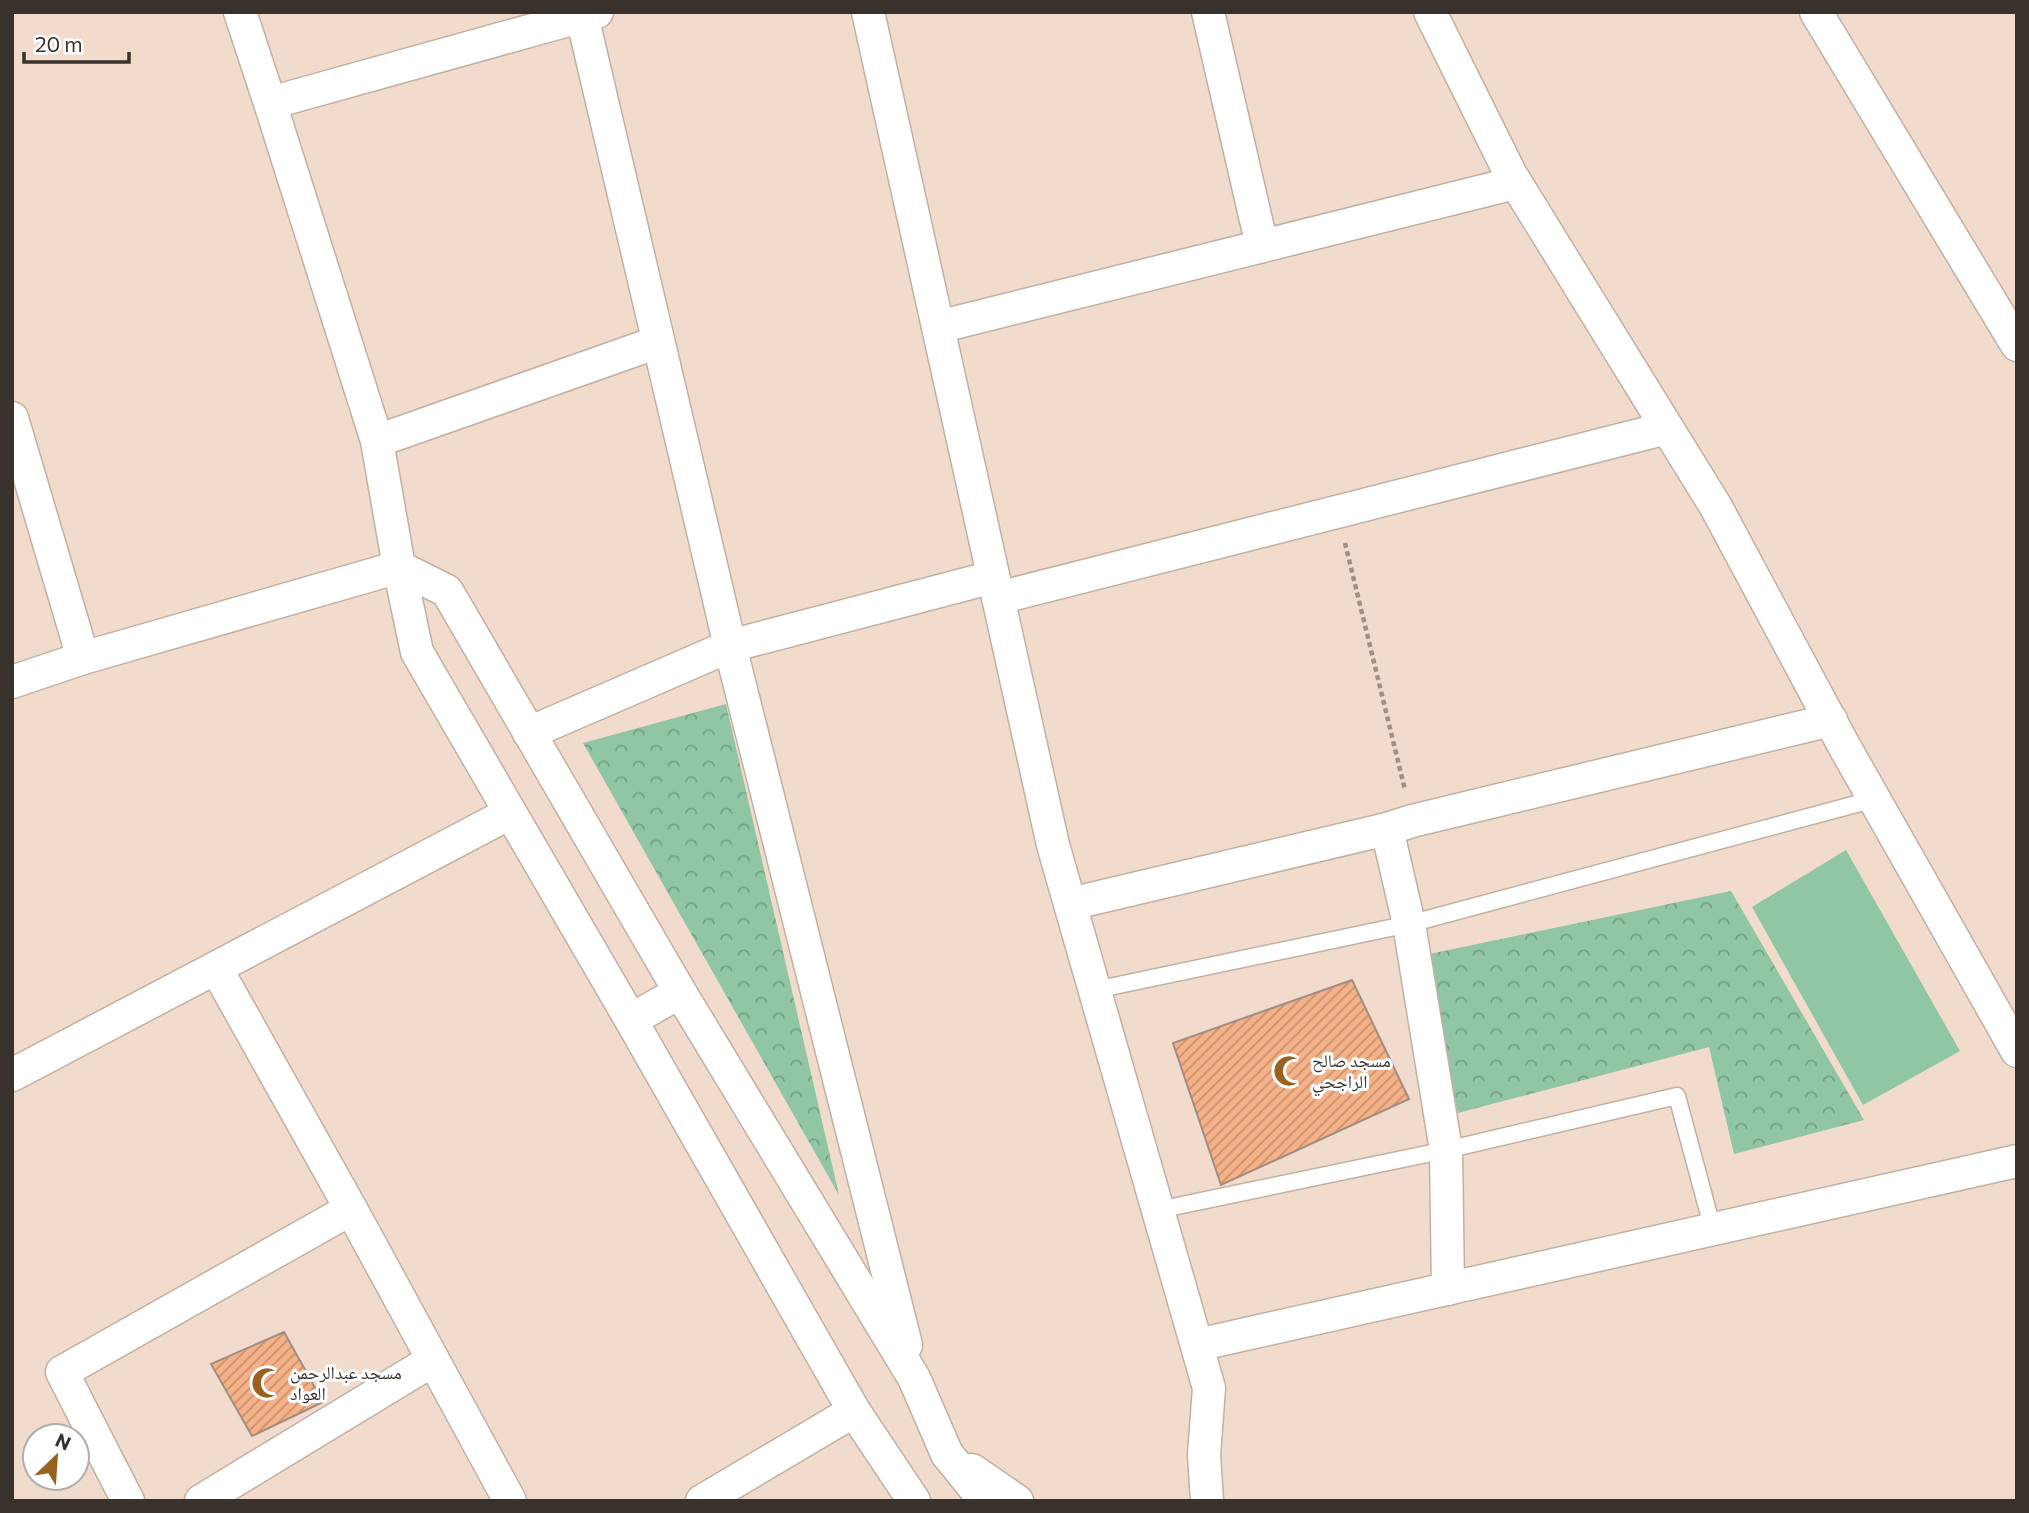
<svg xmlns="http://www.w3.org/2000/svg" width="2029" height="1513" viewBox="0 0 2029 1513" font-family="Commissioner,'Noto Naskh Arabic',sans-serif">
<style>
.green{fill:#90c6a4}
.park{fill:url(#park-crowns)}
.building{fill:url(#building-hatch);stroke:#a28d81;stroke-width:2}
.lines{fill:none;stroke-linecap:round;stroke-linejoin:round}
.service-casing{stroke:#c4b0a2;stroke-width:19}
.minor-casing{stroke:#c4b0a2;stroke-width:35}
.path{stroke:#9f9086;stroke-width:4.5;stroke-dasharray:5 3.5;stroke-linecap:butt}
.service{stroke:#fff;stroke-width:16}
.minor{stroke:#fff;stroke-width:32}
.labels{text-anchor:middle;stroke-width:6;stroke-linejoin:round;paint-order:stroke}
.poi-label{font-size:18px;fill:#39312b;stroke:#fff;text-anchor:start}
</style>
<defs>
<pattern id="park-crowns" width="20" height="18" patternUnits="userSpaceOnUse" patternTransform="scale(1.75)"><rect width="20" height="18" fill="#90c6a4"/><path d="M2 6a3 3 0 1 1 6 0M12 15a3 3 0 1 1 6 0" fill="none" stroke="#77a186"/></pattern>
<pattern id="building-hatch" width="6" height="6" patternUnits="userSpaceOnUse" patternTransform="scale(1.75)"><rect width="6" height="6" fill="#f5b288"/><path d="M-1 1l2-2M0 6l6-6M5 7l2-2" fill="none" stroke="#c7916f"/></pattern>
</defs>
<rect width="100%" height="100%" fill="#f0dbcd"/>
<path class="green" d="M1846 850 1960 1051 1863 1105 1752 907Z"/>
<g class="park">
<path d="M726 704 839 1195 583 743Z"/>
<path d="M1731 891 1864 1120 1734 1154 1709 1047 1458 1113 1420 956Z"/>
</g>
<g class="building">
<path d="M1352 980 1409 1099 1221 1185 1173 1043Z"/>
<path d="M284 1332 323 1402 252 1436 211 1364Z"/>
</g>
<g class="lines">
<defs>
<g id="service">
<path d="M1095 990 1409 924 1875 799"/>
<path d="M1158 1210 1446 1150 1677 1096 1713 1230"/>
</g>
<g id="minor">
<path d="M240 12 270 103 377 441 399 567 417 652 631 1020 854 1411 914 1501"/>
<path d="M868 12 1053 845 1209 1388 1204 1455 1207 1501"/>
<path d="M1208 12 1262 246"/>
<path d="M1430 12 1511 175 1716 507 1843 744 2017 1051"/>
<path d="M1816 12 2017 345"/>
<path d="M582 16 730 646 906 1345"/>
<path d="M270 103 597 12"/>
<path d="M938 327 1515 183"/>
<path d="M12 418 83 658"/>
<path d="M377 441 658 342"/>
<path d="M998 598 1667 428"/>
<path d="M12 682 83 658 399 567 447 591 680 992 914 1378 947 1454 985 1501"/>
<path d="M529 733 730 646 993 577"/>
<path d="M1387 829 1409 924 1446 1150 1448 1289"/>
<path d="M1070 904 1387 829 1412 821 1831 720"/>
<path d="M216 968 351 1209"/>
<path d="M631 1020 680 992"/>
<path d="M12 1075 510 813"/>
<path d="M1197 1345 2017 1161"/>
<path d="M972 1470 1017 1501"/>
<path d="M128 1501 62 1372 351 1209 510 1501"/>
<path d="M201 1501 433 1360"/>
<path d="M702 1501 854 1411"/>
</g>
</defs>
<use href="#service" class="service-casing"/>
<use href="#minor" class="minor-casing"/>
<path class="path" d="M1345 543 1405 790"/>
<use href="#service" class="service"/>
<use href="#minor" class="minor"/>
</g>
<defs>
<symbol id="mosque-bare" viewBox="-9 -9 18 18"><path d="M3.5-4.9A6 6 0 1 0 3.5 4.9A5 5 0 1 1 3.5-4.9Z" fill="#9a601e" stroke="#fff" stroke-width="2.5" paint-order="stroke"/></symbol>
</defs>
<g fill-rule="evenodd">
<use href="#mosque-bare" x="1267" y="1049" width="44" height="44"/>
<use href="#mosque-bare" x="245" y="1361" width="44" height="44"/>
</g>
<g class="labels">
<g class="poi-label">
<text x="1312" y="1067">مسجد صالح<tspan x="1312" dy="21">الراجحي</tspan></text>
<text x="290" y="1379">مسجد عبدالرحمن<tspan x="290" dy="21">العواد</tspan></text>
</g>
</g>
<rect width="2029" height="1513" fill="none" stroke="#39312b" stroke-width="28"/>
<g transform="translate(56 1457) rotate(25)"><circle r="33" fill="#ffffff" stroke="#b0adaa" stroke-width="2"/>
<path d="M0-5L12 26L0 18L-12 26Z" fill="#9a601e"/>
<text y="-10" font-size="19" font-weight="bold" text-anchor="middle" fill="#39312b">N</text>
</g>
<path d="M24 52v10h105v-10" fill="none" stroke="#39312b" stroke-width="3.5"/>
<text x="35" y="52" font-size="21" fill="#39312b" stroke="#ffffff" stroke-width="5" paint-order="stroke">20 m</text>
</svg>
